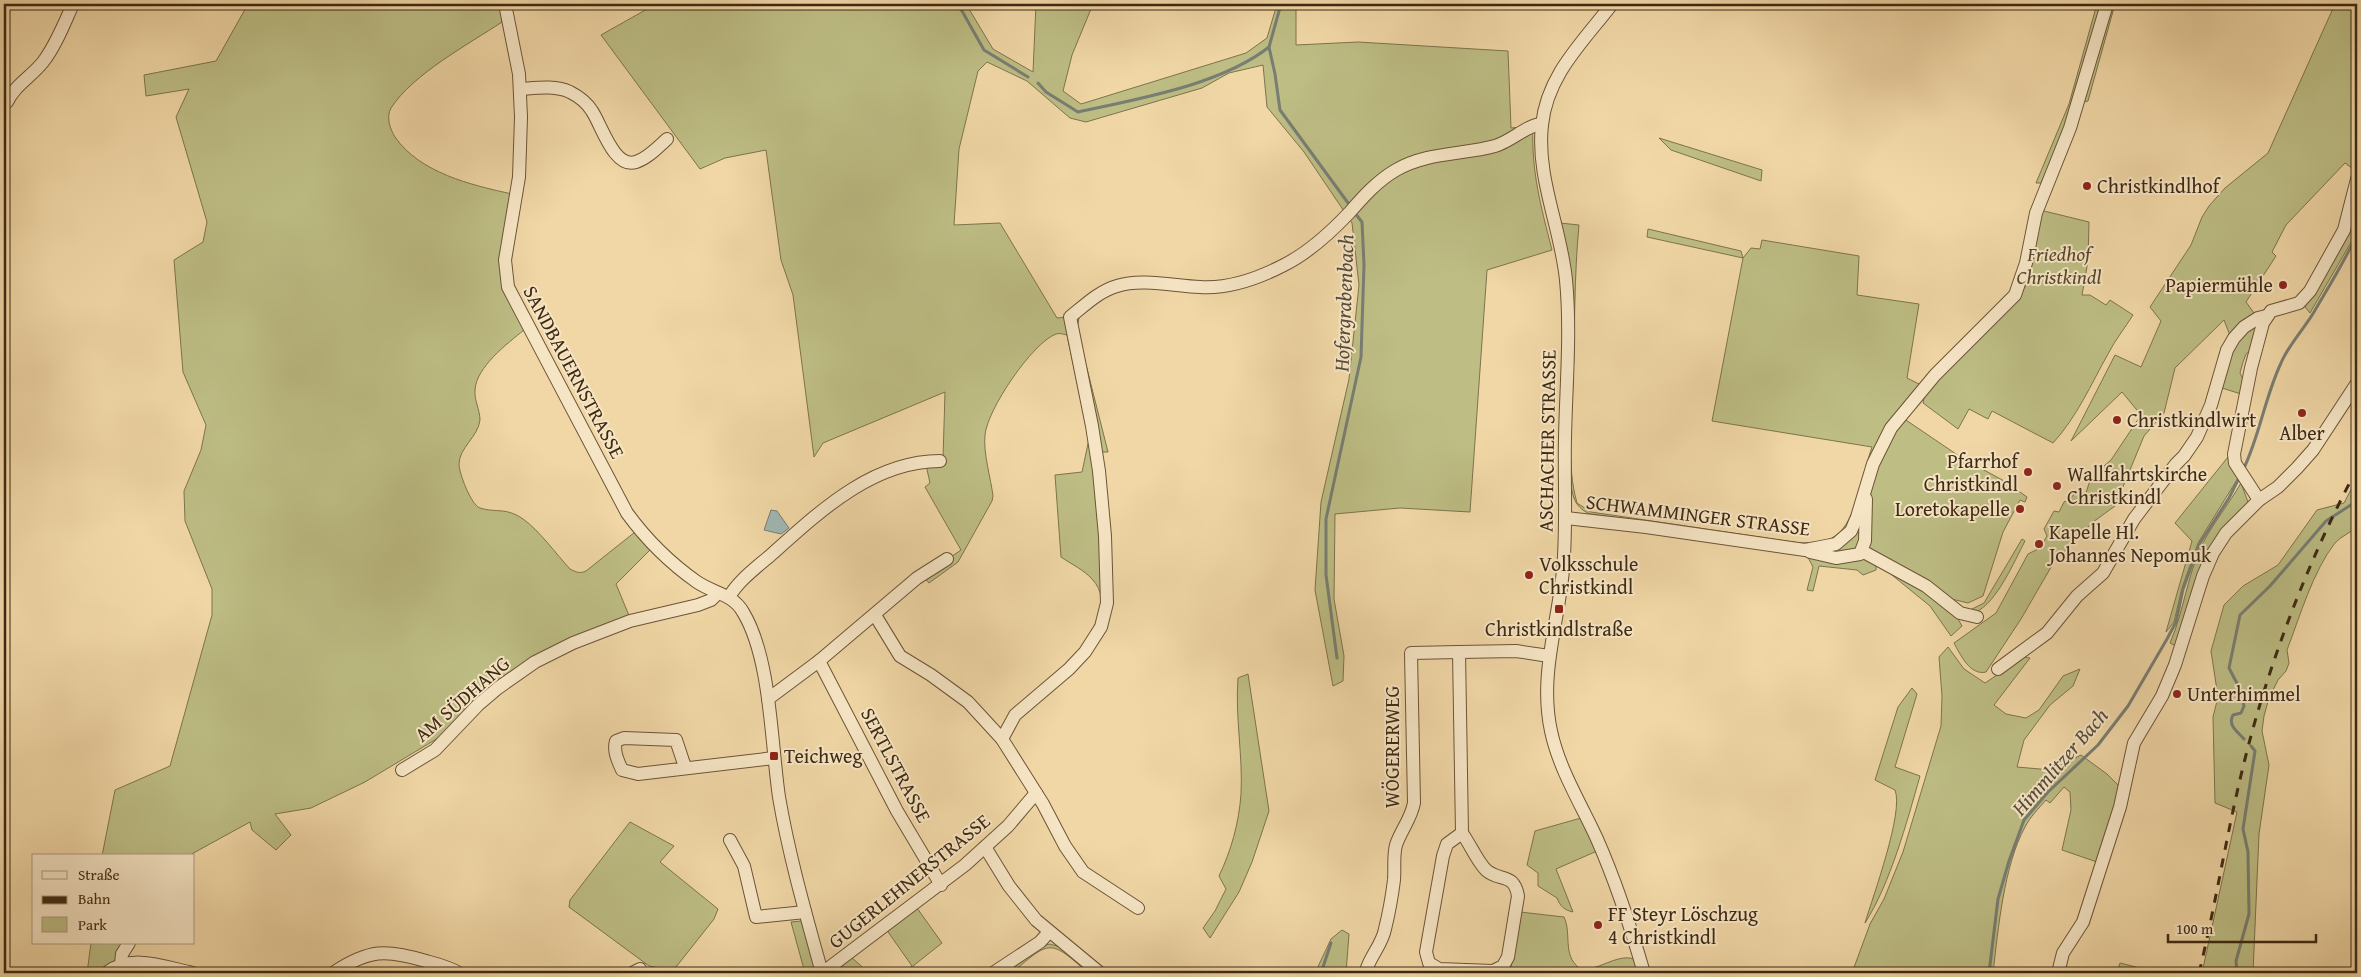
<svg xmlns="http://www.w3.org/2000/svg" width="2361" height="977" viewBox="0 0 2361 977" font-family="'Gentium Book Plus',serif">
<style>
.green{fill:#bdbd84;stroke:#7e734c}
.water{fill:#9fb7b3;stroke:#787e73}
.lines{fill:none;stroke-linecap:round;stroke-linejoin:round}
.stream{stroke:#787e73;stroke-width:3}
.minor-casing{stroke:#6b5438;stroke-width:14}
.minor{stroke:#f6e5c5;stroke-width:12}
.rail{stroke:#3e2913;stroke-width:3;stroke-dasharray:9 9;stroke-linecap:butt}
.poi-dot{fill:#8f2418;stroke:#f6e5c5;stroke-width:2}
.labels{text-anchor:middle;stroke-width:4;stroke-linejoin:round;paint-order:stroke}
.poi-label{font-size:20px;fill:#3e2913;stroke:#f6e5c5;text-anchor:start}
.park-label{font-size:20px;font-style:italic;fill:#57472a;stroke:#f6e5c5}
.street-label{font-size:20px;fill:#3e2913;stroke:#f6e5c5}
.water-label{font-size:21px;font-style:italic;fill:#564c3b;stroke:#f6e5c5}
</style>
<rect width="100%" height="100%" fill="#f1d7a6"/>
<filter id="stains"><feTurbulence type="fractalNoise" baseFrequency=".004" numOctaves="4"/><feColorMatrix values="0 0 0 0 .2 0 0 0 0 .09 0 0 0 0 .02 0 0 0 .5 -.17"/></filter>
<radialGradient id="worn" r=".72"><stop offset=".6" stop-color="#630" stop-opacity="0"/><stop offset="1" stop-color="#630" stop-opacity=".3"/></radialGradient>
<g class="green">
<path d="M248 4H501L502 22C469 44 413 74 391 108 386 117 390 129 395 137 420 173 471 185 512 194L503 243 524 330C508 343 476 367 475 390 474 400 480 410 480 420 478 437 459 448 459 464 459 473 471 505 480 508 496 513 506 507 523 519 539 530 556 554 570 569 576 572 579 574 586 571L635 532 650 550 616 584 630 618 531 659 443 735 365 782 311 808 275 814 291 835 276 850 252 830 250 822 188 856H102L115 790 170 766 212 615V589L185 521 184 491 201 450 206 425 183 372 174 260 203 242 207 222 176 117 189 89 146 96 144 75 216 61Z"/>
<path d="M656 4H966L993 49 1033 72 1036 4H1093L1072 55 1063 91 1081 104 1246 53 1267 38 1277 4H1296V45L1358 42 1508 51 1511 128 1533 126C1531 171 1541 207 1552 250L1487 270 1470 512 1400 508 1335 514 1334 599 1344 656 1343 681 1333 686 1315 590 1321 502 1349 379 1359 285 1352 223 1304 152 1267 107 1263 65 1229 73 1202 88 1086 122 1070 118 1027 81 987 62 978 71 959 149 954 225 1000 223 1057 318 1067 317 1097 472 1102 616 1076 656C1089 635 1115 603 1092 579 1084 570 1071 564 1061 557L1055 475 1082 472 1089 439 1067 335C1063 334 1060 333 1056 334 1032 343 987 410 985 435 983 453 991 479 993 496L992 501 958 562 929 583 923 576 961 550 925 487 930 483 926 465 943 459 945 392 823 443 814 457 793 295 781 260 766 150 725 158 700 169 601 35Z"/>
<path d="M2097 4H2115L2088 101 2072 105 2064 131 2041 183H2036L2069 104Z"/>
<path d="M2335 4H2357L2356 171 2345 163 2286 225 2272 252 2276 256 2246 302 2254 313 2243 322 2231 338 2224 320 2175 368 2164 413 2144 436 2115 506 2093 522 2054 562 2021 619 1986 672C1970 676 1960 654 1954 643L1996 613 2028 554 2040 548 2047 536 2044 529 2054 511 2059 512 2064 502 2069 500 2076 492 2086 493 2091 477 2111 460 2141 415 2122 392 2071 441 2115 355 2141 367 2161 321 2150 307 2191 245 2202 217 2209 206 2225 188 2268 153Z"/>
<path d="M1659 138 1762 170 1761 181 1671 150Z"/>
<path d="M2357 188V223L2353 239 2310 313 2305 307 2353 226Z"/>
<path d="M2040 210 2089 222 2088 261 2082 295H2090L2106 305 2110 300 2133 315C2125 328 2115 340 2108 354 2091 384 2077 417 2053 443L1992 411 1988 419 1969 409 1958 429 1923 403 1926 389 2017 299 2027 284Z"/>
<path d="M1560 223 1579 225C1574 277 1575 329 1573 381 1572 421 1566 464 1577 503L1591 512 1800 543C1812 542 1825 543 1835 536 1857 522 1863 471 1872 447L1712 421 1743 258 1647 237 1648 229 1741 251 1743 258 1751 248 1760 249 1762 240 1859 256 1857 295 1919 304 1907 378 1921 385 1897 414 1962 458 2006 482 2027 497 2025 502 2020 500 2003 532 1983 596 1968 603 1927 593 1958 619 1962 626 1951 636 1930 606 1876 562V570L1863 575 1857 570 1819 566 1813 591 1807 590 1813 567 1801 544 1590 514C1572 506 1572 493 1570 475Z"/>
<path d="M1079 318 1077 329 1108 452H1099L1074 330 1076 319Z"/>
<path d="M2259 321 2251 350 2246 354 2243 362 2240 373 2244 381 2241 394 2222 388 2232 347Z"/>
<path d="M2228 457 2238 478 2198 543 2182 588 2174 622 2166 632 2192 541 2175 523Z"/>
<path d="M2357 478V526C2351 533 2341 536 2335 543 2313 571 2300 616 2287 650L2289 663 2286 671 2278 680 2269 698 2264 716 2262 731 2269 765 2259 834 2253 973H2202L2237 812 2215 803 2213 717 2218 697 2211 651 2224 605 2243 586 2278 565 2317 510 2344 503Z"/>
<path d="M2241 483 2248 502 2223 528 2178 647 2170 643C2184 611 2187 576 2202 545 2213 523 2229 504 2241 483Z"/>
<path d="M2022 539 2025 541C2014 562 1997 602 1976 612L1970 610 1984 603Z"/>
<path d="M1948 647 1964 669 1985 683 2024 657 2030 658 1994 705 2006 714 2026 718 2039 710 2063 676 2080 669 2073 686 2050 705 2024 740 2017 767 2051 770 2081 755 2107 774 2121 788 2097 862 2062 850 2071 810 2070 792 2064 787 2050 803 2046 800C2039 808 2030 817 2025 827 2004 865 1998 930 1993 973H1852L1870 924 1884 899 1903 852 1941 726 1942 696 1939 657Z"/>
<path d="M1248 674 1269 811 1252 862 1239 892 1210 938 1203 928 1215 911 1226 889 1219 876C1231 851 1239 823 1241 794 1243 755 1235 717 1238 678Z"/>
<path d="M1912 688 1917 694 1895 767 1920 776C1907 822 1890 884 1865 923 1873 896 1904 812 1895 790L1875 780 1898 707Z"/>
<path d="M1581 818 1597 851 1556 869 1573 912C1564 910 1560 906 1557 898L1538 886V873L1527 865 1535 831Z"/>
<path d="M630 822 674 846 660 862 718 909 714 919 676 967 685 973 649 966 569 907 570 900Z"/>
<path d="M917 908 942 943 913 966 917 973H903L912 966 886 929Z"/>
<path d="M1520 912 1564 917C1572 934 1562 954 1579 968 1597 973 1616 953 1634 959L1639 973H1510Z"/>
<path d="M801 921 819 973H805L791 922Z"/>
<path d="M1342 930 1349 934 1346 973H1315L1331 939Z"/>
<path d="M91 943H126L116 961 101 973H87Z"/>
<path d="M1050 944 1060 947 1093 973H1088C1050 939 1050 940 1012 973H999L1042 946Z"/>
<path d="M850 956 869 973H837Z"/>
<path d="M2120 963 2160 973H2117Z"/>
</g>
<path class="water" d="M771 510 777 511 789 528 781 534 764 530Z"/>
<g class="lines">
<g class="stream">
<path d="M955 4 962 11 984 50 1028 77"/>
<path d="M1281 4 1269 47 1275 74 1280 110 1351 207"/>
<path d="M1038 83 1046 92 1078 112C1137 99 1221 85 1269 47"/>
<path d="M2244 468C2260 434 2265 397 2281 363 2289 344 2304 329 2314 312 2329 286 2345 261 2357 234"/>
<path d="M1337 658 1326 575V519L1361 357 1364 265 1362 222 1354 212"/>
<path d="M2244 739C2238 732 2227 725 2233 715L2241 713 2244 706 2241 691 2229 668 2240 615 2270 586 2326 521 2357 501"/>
<path d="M1321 973 1331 943"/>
<path d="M1989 973 1998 899 2009 861 2024 820 2048 792 2098 745 2128 706 2167 639 2176 622 2183 589 2200 543 2229 498 2240 476"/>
<path d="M2237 973 2236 961 2249 914 2248 852 2243 829 2255 751 2251 746"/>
</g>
<defs>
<g id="minor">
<path d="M505 4 519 74 521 117 519 177 505 260 508 287 627 513C646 539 670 563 697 582 713 593 733 594 743 612 771 658 771 743 779 797 789 856 806 915 822 973"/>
<path d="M1612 4C1583 42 1547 75 1542 125 1536 177 1561 228 1566 280 1571 332 1566 386 1565 438 1564 482 1567 526 1563 570 1558 625 1539 676 1551 731 1559 769 1581 804 1597 839 1616 882 1631 928 1644 973"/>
<path d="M521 89C536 88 555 85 570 92 578 96 587 103 592 111 602 126 614 169 636 162 648 158 658 147 667 139"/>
<path d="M7 102C15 85 31 77 43 62 56 45 64 24 73 4"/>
<path d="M2259 500 2235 463 2234 454 2251 368 2263 323 2271 311 2299 303 2310 291 2344 230 2357 179"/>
<path d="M1566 518 1646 527 1805 550 1836 544 1851 531 1857 517 1873 464 1891 428 1935 375 2015 295 2026 263 2036 213 2070 128 2107 4"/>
<path d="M1862 551 1926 586 1960 613 1977 617"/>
<path d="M1810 552 1836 558 1860 554 1865 541 1866 499"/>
<path d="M729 597C739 580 757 567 772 554 820 511 873 461 940 461"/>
<path d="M875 615 900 656 931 675 968 702 1002 739 1043 804 1065 846 1083 872 1138 908"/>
<path d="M819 661 897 811 941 885"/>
<path d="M1998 669 2047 633 2077 596 2103 573 2134 519 2176 464 2184 456 2197 437 2211 405 2227 350 2234 338 2244 327 2258 318 2266 316"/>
<path d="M768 699 819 661 917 578 947 559"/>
<path d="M1002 739 1015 715 1069 669 1085 652 1101 627 1107 603 1105 536 1099 471 1092 426 1070 317C1084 306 1099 291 1117 286 1141 278 1175 286 1200 287 1229 289 1259 278 1284 265 1308 253 1330 233 1349 213 1363 197 1377 181 1396 170 1427 152 1462 155 1495 146 1512 141 1528 124 1542 124"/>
<path d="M685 767 676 740 624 738 616 741C613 751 618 761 622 770L638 774 774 758"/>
<path d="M402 770 435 750 478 705 498 688 535 662 573 643 630 621 698 605 711 600 718 593"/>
<path d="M1462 833C1470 844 1477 861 1486 870 1499 882 1514 872 1518 896L1508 957 1503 966 1493 971 1439 969 1429 963 1426 952 1443 856 1447 844Z"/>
<path d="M1462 833 1459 652 1516 651 1549 656"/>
<path d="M730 840 744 866 756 917 805 912"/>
<path d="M985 847 1009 886 1036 920 1100 973"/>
<path d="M121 964 122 954 129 943"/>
<path d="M1366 971C1370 956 1382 945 1385 929 1389 913 1392 896 1394 880 1395 869 1393 856 1396 845 1401 830 1411 819 1414 803L1411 653 1459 652"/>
<path d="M106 973C132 953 164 967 193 973"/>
<path d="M333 973C369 949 386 949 426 961 437 964 449 967 459 973"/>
<path d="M632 973 640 969"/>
<path d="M822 973 965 865 1008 826 1036 793"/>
<path d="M993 973 1040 942 1049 932"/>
<path d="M2058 973 2063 953 2083 922 2120 807 2134 743 2162 696 2175 665 2203 576 2213 553 2226 533 2259 500 2278 487 2297 468 2313 450 2357 383"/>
</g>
</defs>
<use href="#minor" class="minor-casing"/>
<use href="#minor" class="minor"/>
<path class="rail" d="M2199 973C2217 899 2228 824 2247 751 2271 657 2311 554 2357 469"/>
</g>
<g class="poi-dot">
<circle cx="2087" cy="186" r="5"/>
<circle cx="2283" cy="285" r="5"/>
<circle cx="2302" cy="413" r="5"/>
<circle cx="2117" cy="420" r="5"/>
<circle cx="2028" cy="472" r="5"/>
<circle cx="2057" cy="486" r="5"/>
<circle cx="2020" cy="509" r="5"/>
<circle cx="2039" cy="544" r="5"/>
<circle cx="1529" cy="575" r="5"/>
<rect x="1554" y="604" width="10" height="10" rx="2.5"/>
<circle cx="2177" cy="694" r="5"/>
<rect x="769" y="751" width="10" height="10" rx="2.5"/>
<circle cx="1598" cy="925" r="5"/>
</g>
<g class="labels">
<g class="poi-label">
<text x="2097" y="193">Christkindlhof</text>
<text x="2273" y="292" text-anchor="end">Papiermühle</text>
<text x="2127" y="427">Christkindlwirt</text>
<text x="2302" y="440" text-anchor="middle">Alber</text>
<text x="2018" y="468" text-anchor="end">Pfarrhof<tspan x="2018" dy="23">Christkindl</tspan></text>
<text x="2067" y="481">Wallfahrtskirche<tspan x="2067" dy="23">Christkindl</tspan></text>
<text x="2010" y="516" text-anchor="end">Loretokapelle</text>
<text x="2049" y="539">Kapelle Hl.<tspan x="2049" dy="23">Johannes Nepomuk</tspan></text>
<text x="1539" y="571">Volksschule<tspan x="1539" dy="23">Christkindl</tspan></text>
<text x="1559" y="636" text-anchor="middle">Christkindlstraße</text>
<text x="2187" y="701">Unterhimmel</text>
<text x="784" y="763">Teichweg</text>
<text x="1608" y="921">FF Steyr Löschzug<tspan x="1608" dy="23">4 Christkindl</tspan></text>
</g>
<g class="park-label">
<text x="2059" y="261">Friedhof<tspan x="2059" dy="23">Christkindl</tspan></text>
</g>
<g class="street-label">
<text transform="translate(574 372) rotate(62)" y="7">SANDBAUERNSTRASSE</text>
<text transform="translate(1547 441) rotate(-89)" y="7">ASCHACHER STRASSE</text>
<text transform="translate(1698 515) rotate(7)" y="7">SCHWAMMINGER STRASSE</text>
<text transform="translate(462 699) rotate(-41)" y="7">AM SÜDHANG</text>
<text transform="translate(1392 747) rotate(-90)" y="7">WÖGERERWEG</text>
<text transform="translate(896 765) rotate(62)" y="7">SERTLSTRASSE</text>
<text transform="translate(909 881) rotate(-39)" y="7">GUGERLEHNERSTRASSE</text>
</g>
<g class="water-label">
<text transform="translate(1344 303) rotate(-88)" y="7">Hofergrabenbach</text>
<text transform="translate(2060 762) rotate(-49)" y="7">Himmlitzer Bach</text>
</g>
</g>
<rect width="2361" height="977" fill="none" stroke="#f1d7a6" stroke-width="20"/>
<rect x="5" y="5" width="2351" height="967" fill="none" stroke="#3e2913" stroke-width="2.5"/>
<rect x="10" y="10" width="2341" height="957" fill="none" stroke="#3e2913"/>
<rect x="32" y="854" width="162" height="90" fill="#f6e5c5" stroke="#ac9a7e"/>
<rect x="42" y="871" width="25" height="8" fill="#f6e5c5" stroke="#ac9a7e"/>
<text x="78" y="880" font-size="15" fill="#3e2913">Straße</text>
<rect x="42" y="896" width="25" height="8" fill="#3e2913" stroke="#ac9a7e"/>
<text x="78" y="904" font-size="15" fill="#3e2913">Bahn</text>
<rect x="42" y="917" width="25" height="15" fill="#bdbd84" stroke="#ac9a7e"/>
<text x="78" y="930" font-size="15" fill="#3e2913">Park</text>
<path d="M2168 934v8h148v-8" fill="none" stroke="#3e2913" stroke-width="2.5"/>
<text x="2176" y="934" font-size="15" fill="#3e2913" stroke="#f6e5c5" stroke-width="4" paint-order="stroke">100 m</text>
<rect width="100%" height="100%" filter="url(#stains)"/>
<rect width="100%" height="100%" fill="url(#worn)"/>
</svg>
